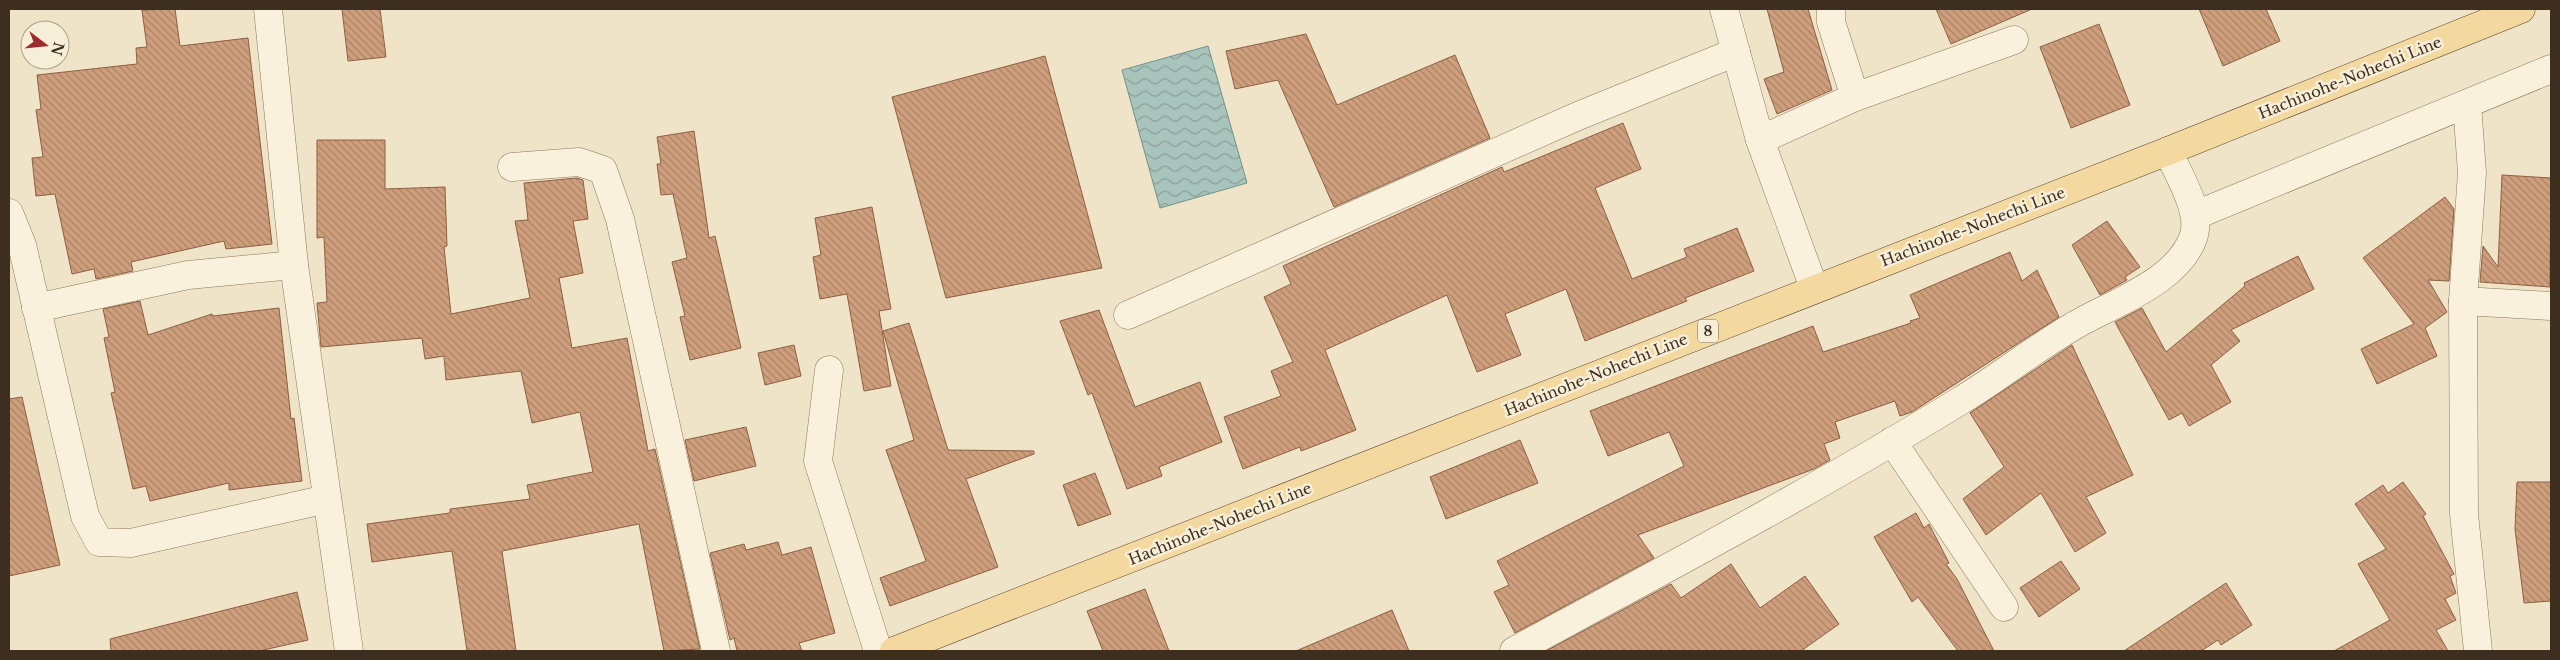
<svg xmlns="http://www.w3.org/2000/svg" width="2560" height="660" viewBox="0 0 2560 660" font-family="'Libre Baskerville',serif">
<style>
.water{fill:url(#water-waves);stroke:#6f938a}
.building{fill:url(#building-back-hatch);stroke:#8d5f41}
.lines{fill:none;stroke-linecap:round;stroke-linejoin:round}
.minor-casing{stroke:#8d765c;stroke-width:29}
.major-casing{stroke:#5b4430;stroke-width:29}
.minor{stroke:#faf1dc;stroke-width:28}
.major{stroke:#f3d9a0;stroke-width:28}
.labels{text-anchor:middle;stroke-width:5;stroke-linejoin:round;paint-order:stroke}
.shield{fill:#f7eed8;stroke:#756857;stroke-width:1}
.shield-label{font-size:14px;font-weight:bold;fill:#3d2e20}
.street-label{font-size:15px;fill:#3d2e20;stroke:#f7eed8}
</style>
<defs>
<pattern id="water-waves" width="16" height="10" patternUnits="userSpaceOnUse" patternTransform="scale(1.25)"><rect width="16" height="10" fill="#a9c4bc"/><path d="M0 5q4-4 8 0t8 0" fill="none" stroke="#8ba098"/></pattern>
<pattern id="building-back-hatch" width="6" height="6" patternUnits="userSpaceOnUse" patternTransform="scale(1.25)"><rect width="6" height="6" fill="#cf9f7d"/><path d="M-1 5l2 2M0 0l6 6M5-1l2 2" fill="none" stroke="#a98266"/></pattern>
</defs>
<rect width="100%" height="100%" fill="#f0e4c8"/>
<path class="water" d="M1208 46 1247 183 1160 208 1122 70Z"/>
<g class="building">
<path d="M175 9 180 46 248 38 272 244 226 249 224 241 131 262 133 271 96 279 94 269 72 274 55 194 36 196 32 158 43 157 36 110 41 109 37 75 137 64 136 48 147 47 142 10Z"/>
<path d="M342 9H380L386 57 348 61Z"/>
<path d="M1767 9H1808L1832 90 1777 114 1764 79 1784 72Z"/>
<path d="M1936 9H2032L1951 44Z"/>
<path d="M2199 9H2266L2280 41 2223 66Z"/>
<path d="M2099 24 2130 105 2071 128 2040 47Z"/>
<path d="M1306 34 1337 105 1455 55 1490 138 1334 207 1278 80 1235 89 1226 51Z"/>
<path d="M1045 56 1102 268 946 298 892 97Z"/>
<path d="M1623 123 1641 169 1595 188 1632 279 1687 257 1684 249 1737 228 1754 271 1685 298 1687 301 1585 341 1566 289 1505 314 1521 355 1477 372 1447 295 1325 350 1356 430 1301 451 1300 447 1243 469 1224 417 1281 396 1271 371 1293 362 1264 297 1291 284 1283 266 1502 167 1504 172Z"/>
<path d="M694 131 709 238 715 236 741 348 690 360 680 317 685 316 672 262 687 258 673 194 661 195 657 164H661L657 137Z"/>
<path d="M317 140H385V189L445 187 447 246 444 247 451 314 530 298 515 221 528 220 524 183 577 178 583 180 588 219 573 221 583 273 559 278 572 348 627 338 648 451 655 449 700 649 664 651 639 524 502 551 516 651H467L452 551 372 562 367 524 450 513V509L530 499 527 485 593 472 580 412 532 423 521 371 446 380 444 356 425 359 422 338 321 347 317 303 327 302 324 237 317 238Z"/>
<path d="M2502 175 2551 178 2550 287 2480 282 2483 246 2498 267Z"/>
<path d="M2445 197 2454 209 2449 281 2428 280 2447 312 2425 328 2437 356 2377 384 2361 349 2414 324 2363 258Z"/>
<path d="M872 207 891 309 879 311 891 386 864 391 847 294 820 299 813 257 821 255 815 218Z"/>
<path d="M2107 221 2140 267 2125 277 2127 280 2100 295 2072 245Z"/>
<path d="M2010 252 2022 281 2037 270 2059 317 1912 412 1900 416 1895 401 1835 422 1840 438 1824 444 1830 460 1814 469 1638 535 1654 558 1515 633 1494 592 1509 585 1497 561 1684 466 1669 432 1608 456 1590 411 1813 326 1823 352 1911 323 1910 321 1920 318 1910 295Z"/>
<path d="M2298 256 2314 289 2231 330 2240 341 2211 365 2231 402 2189 426 2182 413 2169 420 2115 322 2142 308 2166 352 2245 286 2244 283Z"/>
<path d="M140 301 148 335 212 314 213 316 279 308 291 419 294 418 302 481 229 490V483L150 501 146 486 133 489 111 393 115 392 104 338 109 337 103 309Z"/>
<path d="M1099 310 1135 407 1200 382 1222 442 1159 467 1162 476 1127 489 1092 393 1088 395 1060 321Z"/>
<path d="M909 323 948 450 1034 451V454L966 479 998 567 890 606 880 578 926 561 886 450 914 440 883 331Z"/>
<path d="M794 345 801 376 765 385 758 353Z"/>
<path d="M2072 345 2133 475 2086 497 2106 533 2075 552 2041 493 1986 535 1963 499 2004 467 1970 413Z"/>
<path d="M22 397 60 565 9 576V399Z"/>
<path d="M746 427 756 466 694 481 685 440Z"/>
<path d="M1520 440 1538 483 1446 519 1430 477Z"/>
<path d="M1095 473 1111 514 1078 526 1063 485Z"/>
<path d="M2403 482 2426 514 2423 516 2454 574 2450 576 2456 593 2445 599 2456 620 2436 630 2448 651H2334L2390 620 2358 564 2386 549 2355 504 2383 485 2388 493Z"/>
<path d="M2517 482H2551V601L2524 603 2515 529Z"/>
<path d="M1916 513 1924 528 1929 524 1930 526 1949 563 1946 564 1957 579 1994 651H1958L1918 597 1912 602 1874 537Z"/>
<path d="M778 542 782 555 811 547 835 633 799 643 802 651H737L734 638 730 640 710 553 744 544 746 550Z"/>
<path d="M2061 561 2080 589 2039 617 2020 588Z"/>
<path d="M1731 564 1760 608 1805 576 1839 624 1801 651H1546L1671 584 1681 598Z"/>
<path d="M2226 583 2252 625 2221 645 2218 640 2201 651H2124Z"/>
<path d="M1145 589 1169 651H1103L1087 611Z"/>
<path d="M297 592 308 640 259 651H111L110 639Z"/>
<path d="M1392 610 1409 651H1296Z"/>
</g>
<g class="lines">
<defs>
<g id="minor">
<path d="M268 9 294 265 349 651"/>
<path d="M1724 9 1760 140 1814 288"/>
<path d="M1831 9V22L1855 97"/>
<path d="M2467 104 2472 173 2463 301 2464 514 2478 651"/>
<path d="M1760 140 1855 97 2014 40"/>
<path d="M512 167 579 162 603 170 620 219 716 651"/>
<path d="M9 213 22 245 85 516 99 542 131 543 327 499"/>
<path d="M2196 215 2551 69"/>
<path d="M2463 301 2551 306"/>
<path d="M36 308 188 275 294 265"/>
<path d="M1128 315 1578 116 1736 52"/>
<path d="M829 370 818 461 878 651"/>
<path d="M1892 441 2004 607"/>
<path d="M1514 651C1664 570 1815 490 1960 401 1998 378 2033 350 2072 327 2110 304 2180 282 2194 235 2201 210 2178 174 2168 151"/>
</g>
<path id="major" d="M894 651 2168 151 2521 9"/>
</defs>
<use href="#minor" class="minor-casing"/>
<use href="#major" class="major-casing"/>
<use href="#minor" class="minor"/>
<use href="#major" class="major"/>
</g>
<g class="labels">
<rect class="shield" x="1698" y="319.5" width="20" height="23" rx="4"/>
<g class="shield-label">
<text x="1708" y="336">8</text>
</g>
<g class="street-label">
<text transform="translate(2350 78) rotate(-22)" y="5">Hachinohe-Nohechi Line</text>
<text transform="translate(1973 227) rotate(-21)" y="5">Hachinohe-Nohechi Line</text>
<text transform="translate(1596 375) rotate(-22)" y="5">Hachinohe-Nohechi Line</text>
<text transform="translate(1220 524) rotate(-22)" y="5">Hachinohe-Nohechi Line</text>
</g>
</g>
<rect width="2560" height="660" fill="none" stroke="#3d2e20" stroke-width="20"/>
<g transform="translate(45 45) rotate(106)"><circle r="24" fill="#f7eed8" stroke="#ada18e"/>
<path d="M0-4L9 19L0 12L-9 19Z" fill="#9e2a2b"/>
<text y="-8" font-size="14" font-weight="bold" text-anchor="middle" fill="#3d2e20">N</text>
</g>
</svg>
